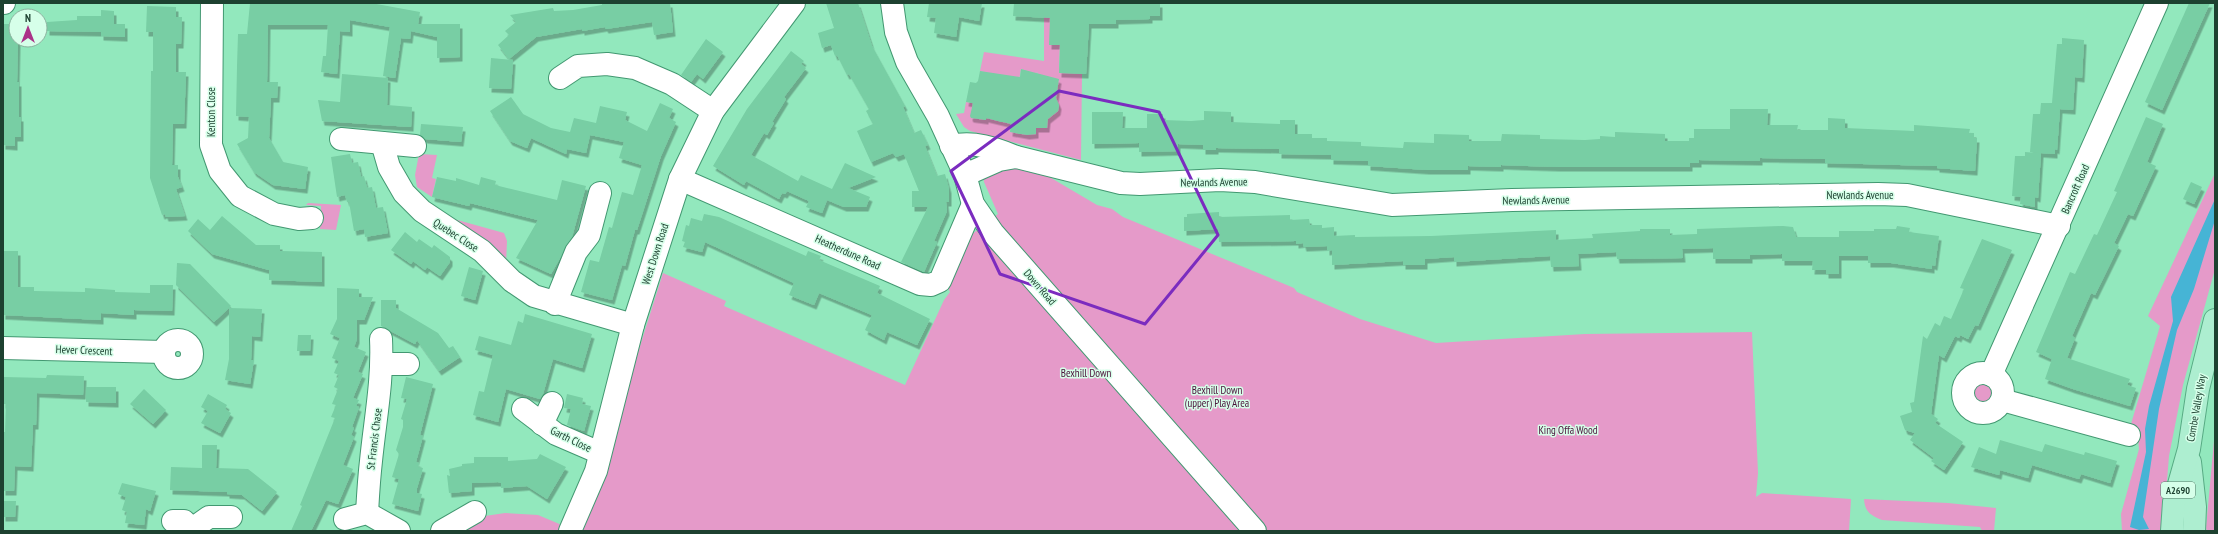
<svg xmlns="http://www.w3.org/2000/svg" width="2218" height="534" viewBox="0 0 2218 534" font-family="'PT Sans Narrow',sans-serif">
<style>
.green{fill:#e59ac9}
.water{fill:#46b4d5}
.building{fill:#78cea4;filter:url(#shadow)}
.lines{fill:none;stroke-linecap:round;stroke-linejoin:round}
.minor-casing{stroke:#429871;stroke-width:24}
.major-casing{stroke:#57aa83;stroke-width:24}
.minor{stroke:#fff;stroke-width:22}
.major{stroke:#adeed0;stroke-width:22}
.marked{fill:none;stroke:#7b2cbf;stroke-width:3;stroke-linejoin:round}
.labels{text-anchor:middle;stroke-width:3;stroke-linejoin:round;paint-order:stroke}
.shield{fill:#d6ffe9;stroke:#547a68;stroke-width:1}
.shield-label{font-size:10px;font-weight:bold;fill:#1d4130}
.street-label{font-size:11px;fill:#1d4130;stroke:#d6ffe9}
.park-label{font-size:11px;fill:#4a1039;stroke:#d6ffe9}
</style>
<defs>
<filter id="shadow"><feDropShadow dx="2.5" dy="4.5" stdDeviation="0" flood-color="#0004"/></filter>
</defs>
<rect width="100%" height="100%" fill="#92e8bd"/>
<g class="green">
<path d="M1044 3H1059L1049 45H1060L1059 68H1064V73L1082 74 1081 160 970 131 964 127 956 114 964 113 966 102 972 103 984 120 988 118 1001 122H1011L1010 132 1012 131 1019 134H1034L1036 126 1058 111 1059 105 1053 97 1056 94 1057 83 1038 74 1037 72 1036 74 1021 69 1019 80 980 71 984 52 1044 61Z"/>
<path d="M419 154 437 155 432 178 436 179 432 197 417 187 415 175Z"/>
<path d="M1002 165 1041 172 1097 205 1112 209 1123 217 1294 288 1297 292 1360 319 1436 343 1585 334 1752 332 1758 473 1756 497 1762 493 1851 499 1849 531H460L485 516 505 513 538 515 576 531 596 486 663 273 726 301 724 306 905 385 944 300 950 292 948 288 971 235 998 214 984 182 983 173Z"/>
<path d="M2215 173V269L2183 385 2169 456 2163 531H2122L2121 514 2139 449 2137 427 2131 424 2160 326 2148 316Z"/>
<path d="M308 203 341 205 336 230 320 229 321 206 306 205Z"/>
<path d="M443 216 504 233 507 241 506 264Z"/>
<circle cx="1983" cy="394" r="12"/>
<path d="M2215 430V531H2207L2206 528Z"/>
<path d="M1864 499 1948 503 1996 508 1994 531H1982L1980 527 1882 520C1870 515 1865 512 1864 499Z"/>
</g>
<path class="water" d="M2215 199V220L2194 289 2177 330 2159 409 2143 517 2149 529 2139 530 2130 527 2146 452 2145 429 2149 406 2173 321 2171 297Z"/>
<g class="building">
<path d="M250 3H371L420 12 418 24H460V57L437 58V37L411 31 410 39 401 38 395 78 383 76 390 27 350 20V32L340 31 337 74 321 72 323 56H326L328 25H268L267 82H278L277 98H271L269 138 283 162 308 167 305 189 273 185 254 172 237 144 248 138 249 117 236 116 237 66 238 34H247Z"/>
<path d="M602 3H670L673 32 654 35 652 22 606 29 605 27 582 31V29L536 37 509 59 498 45 509 35 505 31 516 22 510 15 553 8 554 11 573 10 602 5Z"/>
<path d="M826 3H858L872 46 905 106 903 107 914 133 921 130 928 145 925 146 937 176 945 174 949 189V202H946L947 211 934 241 937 242 924 272 901 262 928 207H912V191H919L904 154 896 157 893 153 871 162 857 131 873 124 866 111 869 109 849 74 847 75 837 55 835 56 831 45 822 48 818 33 834 28Z"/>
<path d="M929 3H982L979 21 959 17 956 37 934 33 936 18 927 17Z"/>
<path d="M1014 3H1160V16H1150V19L1116 20V24H1089L1086 74 1059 73 1060 45H1049L1050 18 1013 16Z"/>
<path d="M2189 3H2210L2162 110 2145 102Z"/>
<path d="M147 6 176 7V17H182L181 44H176V72H186L184 124H173L172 165H178V177L182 187 176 189 185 216 166 217 165 214 162 215 150 178 151 71H153V32H146Z"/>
<path d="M101 10 114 11V24H125V37L101 36V32L47 31V22L77 20V16H101Z"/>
<path d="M3 24H16V40H18L17 82H19V117H21V137H15V146L3 145Z"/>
<path d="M2062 38 2084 40 2082 78 2075 77 2073 110 2060 109 2057 150 2055 149V154L2041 153 2038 198 2035 197V207L2020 204 2021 197 2012 196 2015 156H2025V152L2038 153 2030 152 2033 114H2040L2041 103H2052L2057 44H2062Z"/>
<path d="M706 39 723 52 703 79 697 74 691 82 681 75Z"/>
<path d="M791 51 804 61 801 64 806 68 784 97 786 99 772 122 774 123 767 135 764 133 751 155 798 181 801 175 832 189 845 163 876 177 848 188 870 197 866 207H844L827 200 822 213 806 207 809 201 787 191 785 194 782 193 779 199 746 181 744 185 713 166 747 109Z"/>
<path d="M491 58 513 60 511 89 489 88Z"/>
<path d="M1021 69 1059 79 1056 98 1059 105 1058 111 1048 119 1047 128H1036V134L1027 135 1010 132 1011 124 986 118V120L971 118 970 116 973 103 966 102 970 82 976 83 978 81 980 71 1020 77Z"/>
<path d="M342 74 388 78 387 105 412 107 411 127 322 121 318 100 340 102Z"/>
<path d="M511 97 523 114 551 128 570 132 574 118 596 123 600 106 627 112 625 120 647 131 660 103 673 109 669 118 676 122 661 156 637 230H635L625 266 622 265 612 300 581 292 590 260 599 262 609 227 612 228 622 192 633 195 642 165 619 158 624 142 590 135 586 153 567 149 566 154 531 138 527 148 510 141 490 111Z"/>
<path d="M1730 109H1768L1767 125H1798L1797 130H1828V118L1845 119V128L1914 131V125L1970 129 1969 133H1974V138H1977L1975 171 1937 168V166L1825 163V159L1760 158V161L1699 160V163H1690V167H1558L1501 165V167L1468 166V170H1427L1368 166V161L1331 160V155L1279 154V149L1216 148V150H1203V145L1178 144V151L1139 152V143L1092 144V112H1123L1122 128H1147V114H1163V120L1191 121 1204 120V111L1231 112V122L1280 124V120H1295V134H1312V138H1327V141L1361 142V146L1403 148 1404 142 1434 143V134L1469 135V141H1501L1502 134 1540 135V139L1585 140 1600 139V136L1615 137V132L1665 134V141H1689V138H1694V129H1730Z"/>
<path d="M2146 117 2163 124 2147 162 2156 166 2133 216 2128 214 2114 243 2119 246 2095 295 2091 293 2072 336 2075 338 2067 358 2130 379 2127 385 2136 388 2130 406 2073 389 2045 379 2052 359 2036 352 2070 272 2075 274 2094 234 2097 235 2117 192 2114 191Z"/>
<path d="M421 124 463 127 461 142 425 139 420 135Z"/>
<path d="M350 154 352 163 358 162 361 177 364 176 367 188 372 187 376 208 383 207 388 233 365 237 364 229 354 231 349 202H347L345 195 337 197 331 157Z"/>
<path d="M437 177 456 181V178L479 185 481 177 496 181 495 185 557 200 562 180 586 186 572 237 551 274 516 258 538 220 470 203 469 206 432 197Z"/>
<path d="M2191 182 2202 187 2194 204 2183 199Z"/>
<path d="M1219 212V217L1290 215V220L1309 219 1310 225H1322V228L1334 227V236L1355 235V237L1431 236 1556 230V240L1593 238 1592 234 1640 231V229H1670V235L1697 234V229L1783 226 1793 227 1796 237H1839V231H1874V229H1896L1897 226 1910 228 1909 232 1939 236 1935 266 1932 265V269L1891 263H1868V256H1839V274H1826V270H1812L1813 261H1782V254L1750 255V259H1713V248L1682 249 1683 258 1617 259 1616 252 1578 254 1579 266 1551 267 1550 256 1454 262V257L1425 259V265H1403V261L1332 265V250L1327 251V246L1304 247 1303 243 1296 244V241L1219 242 1218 229 1184 231V217H1187V214Z"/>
<path d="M704 214 719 217 806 256 808 251 821 256 819 260 880 286 877 293 930 319 917 345 887 332 884 340 865 330 872 315 819 293 814 305 789 295 794 283 705 242 702 252 683 247 685 242 682 241 686 225 689 226 691 218 702 221Z"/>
<path d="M222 216 256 245H280V251L322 252V282L269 280V270L212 254 188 231 198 219 210 230Z"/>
<path d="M405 232 417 242 419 239 432 248 434 245 450 257V262L440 276 427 267 425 270 413 261 411 264 391 250Z"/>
<path d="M1982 239 2012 250 1978 326 1975 325 1968 339 1960 335 1959 338 1955 336 1944 358 1939 355 1931 414 1938 419 1935 423 1963 442 1944 470 1931 461 1934 458 1910 440 1915 433 1905 430 1900 416 1912 412 1910 403 1914 402 1923 336 1927 339 1935 323 1940 326 1944 316 1951 319 1964 289 1960 288Z"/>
<path d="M3 251H18V287H34V291L85 292V288L115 290V292L150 293V285H173L172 311 134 310V315L101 313V320L3 315Z"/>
<path d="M177 263 190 264 231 306 214 322 176 285Z"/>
<path d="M469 267 483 271 475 300 461 296Z"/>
<path d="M337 288 359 289V297H373L364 320H357V339L354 347 366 352 358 372 363 374 353 398 359 400 356 406 359 407 352 427 354 428 351 435 354 437 343 465 353 469 338 504 326 500 311 531H291L302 506 300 505 335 418 331 417 336 405 332 404 338 389 334 387 339 375 334 373 339 361 332 358 340 338 330 334 337 319Z"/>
<path d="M381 300H396V308L438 333 449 348 453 346 460 357 439 371 417 340 415 344 381 326Z"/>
<path d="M229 308 262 309 260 337 252 336 251 360H254L250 384 225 380 229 359Z"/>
<path d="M525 314 592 334 582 368 553 359 543 394 540 399 506 389 498 422 473 415 479 391 484 392 493 355 475 350 479 336 511 345 518 321 523 323Z"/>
<path d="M298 335H311L310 351H297Z"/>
<path d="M47 375 84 376 83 395 37 393 36 425H33L31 467 15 466 14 491H3V432H5L6 404H3L4 377 46 378Z"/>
<path d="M406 377 433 384 420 435 423 436 416 462 419 463 418 467 423 468 417 488V493L422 494 418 511 392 504 399 479 392 477 399 454 396 450 403 427V420L401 419 407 399 401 398Z"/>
<path d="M86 387H116V403L86 402Z"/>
<path d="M144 389 166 410 153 424 130 404Z"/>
<path d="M208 394 227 405 225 409 231 413 220 433 201 423 208 411 201 407Z"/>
<path d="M567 394 583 398 582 404 591 406 584 431 567 425 571 409 564 408Z"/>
<path d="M2000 440 2042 452 2045 444 2084 455 2085 452 2117 461 2110 483 2081 474 2079 479 2032 465 2028 478 2000 470 1999 475 1971 467 1979 447 1996 454Z"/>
<path d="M202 445H217L216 468 248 469 277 492 262 511 242 495 227 494V492L170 490 171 467 202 468Z"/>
<path d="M540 454 566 467 547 499 527 486 501 488V483L498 482 472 483V491L449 493 447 475 450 476 449 469 462 466V464L474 463V457H508V461L537 459Z"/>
<path d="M122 483 156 491 150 511 146 509 144 525 125 523 127 512 122 510 126 497 118 494Z"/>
<path d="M3 501H16L15 517H3Z"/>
</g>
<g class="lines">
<defs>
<g id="minor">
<path d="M3 3H4"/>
<path d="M212 3 211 145 220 171 240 196 274 214 299 219 312 218"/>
<path d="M892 3 896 32 907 62 938 116 965 175 973 204 993 233 1255 531"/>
<path d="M560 78 578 66 607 64 635 68 672 84 713 111"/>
<path d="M341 139 415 146"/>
<path d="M382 143 389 167 404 193 422 211 482 251 512 281 534 296 633 325"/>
<path d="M951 146C974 141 995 148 1016 157L1121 183 1140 184 1220 180 1255 182 1392 205 1512 200 1878 194 1907 195 2059 226"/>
<path d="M965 175 999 160 1016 157"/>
<path d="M680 179 920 284 931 285 940 281 973 204"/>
<path d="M555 304 576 252 589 235 600 193"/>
<circle cx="178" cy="354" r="14"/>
<path d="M3 348 164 352"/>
<path d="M382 364H408"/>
<circle cx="1983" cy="393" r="20"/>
<path d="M1991 375 2157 3"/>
<path d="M2002 400 2129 435"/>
<path d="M523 409 556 434 600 453"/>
<path d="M542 424 552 403"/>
<path d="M367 513C368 495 369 478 371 461 375 420 383 381 381 339"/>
<path d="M345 519 367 513 399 531"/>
<path d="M173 521H184L192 529"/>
<path d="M192 531V529L209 517H231"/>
<path d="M442 531 475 512"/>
<path d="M570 531 596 471 633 325 680 179 713 111 794 3"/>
</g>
<g id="major">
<path d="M2190 462 2195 507 2194 531"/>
<path d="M2172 531 2174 502 2189 449 2198 389 2215 320"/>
</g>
</defs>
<use href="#minor" class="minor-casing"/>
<use href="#major" class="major-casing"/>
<use href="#minor" class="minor"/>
<use href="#major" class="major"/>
</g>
<path class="marked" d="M1059 91 1159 112 1218 235 1145 324 1000 274 951 171Z"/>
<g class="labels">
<rect class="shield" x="2161" y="482" width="34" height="16" rx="3"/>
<g class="shield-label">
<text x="2178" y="494">A2690</text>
</g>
<g class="street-label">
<text transform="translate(211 112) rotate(-90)" y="4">Kenton Close</text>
<text transform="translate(1214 182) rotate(-1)" y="4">Newlands Avenue</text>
<text transform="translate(2075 189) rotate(-66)" y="4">Bancroft Road</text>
<text x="1860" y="199">Newlands Avenue</text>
<text transform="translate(1536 200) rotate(-1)" y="4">Newlands Avenue</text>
<text transform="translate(456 235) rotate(33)" y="4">Quebec Close</text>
<text transform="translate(848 252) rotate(24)" y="4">Heatherdune Road</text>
<text transform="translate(655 254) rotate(-72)" y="4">West Down Road</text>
<text transform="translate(1040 287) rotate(49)" y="4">Down Road</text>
<text transform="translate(84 350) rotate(2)" y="4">Hever Crescent</text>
<text transform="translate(2196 408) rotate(-80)" y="4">Combe Valley Way</text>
<text transform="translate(374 439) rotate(-83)" y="4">St Francis Chase</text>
<text transform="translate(571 439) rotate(26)" y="4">Garth Close</text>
</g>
<g class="park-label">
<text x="1086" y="377">Bexhill Down</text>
<text x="1217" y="394">Bexhill Down<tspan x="1217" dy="13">(upper) Play Area</tspan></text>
<text x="1568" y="434">King Offa Wood</text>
</g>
</g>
<rect width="2218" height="534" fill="none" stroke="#1d4130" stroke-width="8"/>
<g transform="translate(28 28)"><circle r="19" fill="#d6ffe9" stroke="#8cb39f"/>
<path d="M0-3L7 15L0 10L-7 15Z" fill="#ab3288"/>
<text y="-6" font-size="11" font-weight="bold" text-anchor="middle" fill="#1d4130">N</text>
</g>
</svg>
